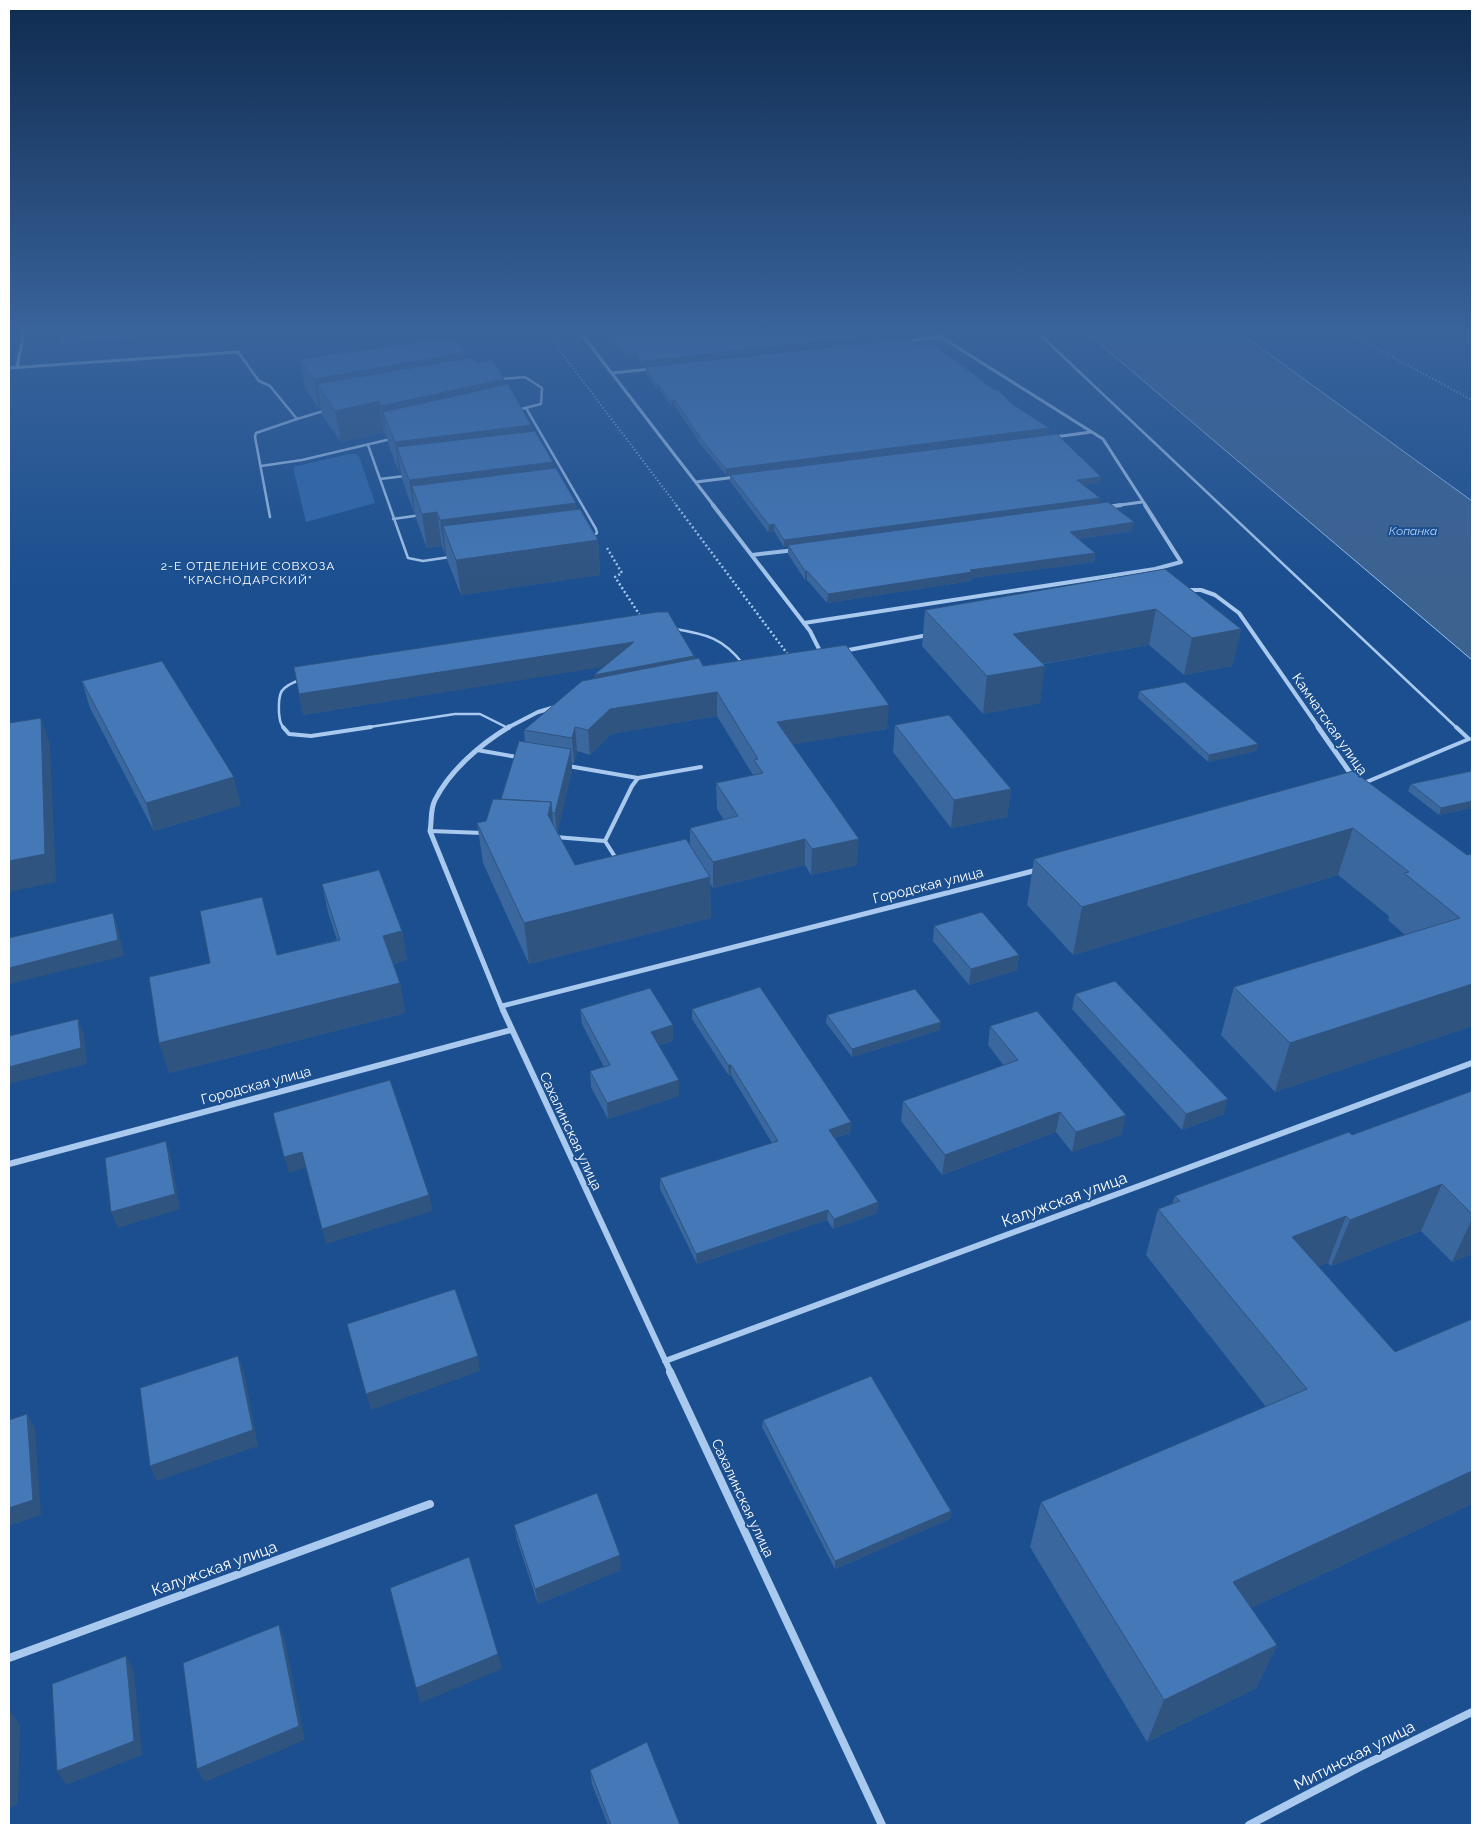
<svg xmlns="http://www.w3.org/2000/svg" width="1481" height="1834" viewBox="0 0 1481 1834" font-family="Raleway,sans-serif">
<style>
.green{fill:#2e69ad}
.water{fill:#3c6290;stroke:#9cc4f0}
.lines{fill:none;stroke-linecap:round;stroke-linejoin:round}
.path-far1{stroke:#a9c9ee;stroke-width:2;stroke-dasharray:1 2.5;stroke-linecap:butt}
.path{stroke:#a9c9ee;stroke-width:2.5;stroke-dasharray:2 2.5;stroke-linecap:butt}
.lane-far1{stroke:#a9c9ee;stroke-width:2.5}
.lane{stroke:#a9c9ee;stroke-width:4}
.street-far4{stroke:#a9c9ee;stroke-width:3}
.street-far3{stroke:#a9c9ee;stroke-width:4}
.street-far2{stroke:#a9c9ee;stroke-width:5}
.street-far1{stroke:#a9c9ee;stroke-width:6}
.street{stroke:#a9c9ee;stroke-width:8}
.wall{fill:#3a679d;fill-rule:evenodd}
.shaded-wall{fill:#305480}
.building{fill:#4478b7;stroke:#305480}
.labels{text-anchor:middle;stroke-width:4;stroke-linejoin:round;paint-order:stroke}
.far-water-label{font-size:12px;font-style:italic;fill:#b5d3f5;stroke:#1b4f8f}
.far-neighbourhood-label{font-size:12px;letter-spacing:1px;fill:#fff;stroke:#1b4f8f}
.street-label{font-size:14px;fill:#fff;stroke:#1b4f8f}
.near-street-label{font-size:16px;fill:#fff;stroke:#1b4f8f}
</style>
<rect width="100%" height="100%" fill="#1b4f8f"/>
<g class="green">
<path d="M60 332H200L59 344Z"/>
<path d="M349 454H356L359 456 375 503 306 522 293 467Z"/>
</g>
<path class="water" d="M1086 332H1239L1472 501V660Z"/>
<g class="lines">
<g class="path-far1">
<path d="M546 332 677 506"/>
<path d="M1346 332 1472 400"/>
</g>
<g class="path">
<path d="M676 505 789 656"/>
<path d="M607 548 622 573 615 577 641 617"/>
</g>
<g class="lane-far1">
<path d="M1037 332 1457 728"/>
<path d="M238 352 259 381 270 386 297 419 256 433 255 437 270 517"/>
<path d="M501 379 525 377 542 388 541 404 517 410"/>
<path d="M526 408 596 529 597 533 590 538"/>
<path d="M297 419 327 410"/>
<path d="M368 445 408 558 423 561 450 557"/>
<path d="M261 466 302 460 391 439"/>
<path d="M380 479 405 476"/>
<path d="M393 519 421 515"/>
<path d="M675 629C706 634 723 638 743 664"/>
<path d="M284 728C279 723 280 719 279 713 278 692 280 687 300 680"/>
<path d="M363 728 455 714H480L506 727"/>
</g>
<g class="lane">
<path d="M283 727 289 734 311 736 371 727"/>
<path d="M477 750 517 757"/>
<path d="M638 778 701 767"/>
<path d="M1364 783 1469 739 1456 727"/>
<path d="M430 831 483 833"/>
<path d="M555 837 605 841 632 786 638 778 568 766"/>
<path d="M605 841 617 860"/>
</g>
<g class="street-far4">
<path d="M580 332 714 506"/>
<path d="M933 332 1103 439 1146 506"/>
<path d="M906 341 939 337"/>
<path d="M17 367 24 332"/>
<path d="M9 368 238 352"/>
<path d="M612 373 651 369"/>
<path d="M1055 437 1091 432"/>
<path d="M696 482 736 477"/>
<path d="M1113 506 1142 502"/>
</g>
<g class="street-far3">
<path d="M713 505 810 631 822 655"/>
<path d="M1108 507 1121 505"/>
<path d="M752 555 795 550"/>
<path d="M1185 590H1201L1215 595 1239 613 1319 728"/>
<path d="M804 623 1155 569 1181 562 1145 505"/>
<path d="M843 651 928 635"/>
<path d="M507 728 538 712 555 707"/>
</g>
<g class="street-far2">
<path d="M1318 727 1353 777"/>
<path d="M502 1006 1037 870"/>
<path d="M503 1011 430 831C432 821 430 809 435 800 450 770 481 744 509 727"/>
</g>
<g class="street-far1">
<path d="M503 1010 671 1373"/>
<path d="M9 1164 511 1030"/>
<path d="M665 1361 1472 1063"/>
</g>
<g class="street">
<path d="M670 1372 882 1825"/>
<path d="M9 1658 430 1504"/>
<path d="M1249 1825 1360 1767 1472 1712"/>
</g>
</g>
<g class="wall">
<path d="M605 332H899L900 338 642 366 637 357 628 358Z"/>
<path d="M918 345 949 357 1012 404 1049 428 1048 434 726 475 701 445 675 406H671L660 390H657L646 373V367Z"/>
<path d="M466 352 467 358 477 363 505 385 532 431 553 462V468L577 509 598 540 600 575 461 595 447 560 446 554H445L442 546 427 548 416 519 415 513H414L402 479 401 473H399L388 443 387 437H386L384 432 341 442 322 415 321 409H319L305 388 300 359Z"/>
<path d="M730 475 1100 483 1084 485 1099 503 1134 522 1132 531 1078 539 1095 553 1094 562 972 578 971 581 827 603 807 580H805L788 554V546L784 547 774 531 768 532 730 481Z"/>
<path d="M1165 569 1241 629 1232 666 1184 675 1149 645 1044 664 1040 703 983 714 922 646 925 610Z"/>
<path d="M694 656 695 659 703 666 887 729 793 744 857 865 811 875 805 865 713 888 710 884 711 918 529 964 483 863 477 823 486 821 501 799 525 742 524 730 595 679 594 675 604 666 303 715 299 694ZM717 716 753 775 716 783 717 809 724 820 690 828V846L575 865 557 833 572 770V763H574L577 751 590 755 611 734Z"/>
<path d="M82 681 241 805 154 831 90 708Z"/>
<path d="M1139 691 1258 744 1256 751 1208 762 1138 698Z"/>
<path d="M895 725 1011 789 1007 817 951 828 893 752Z"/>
<path d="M1353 771 1467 855H1472V1026L1275 1092 1221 1035 1234 987 1405 935 1388 920 1389 916 1338 875 1073 955 1027 905 1034 859Z"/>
<path d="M1472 771V808L1439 815 1408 791 1411 784Z"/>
<path d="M322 884 402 931 407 960 393 964 400 983 405 1013 169 1073 210 963 277 955 337 940 328 912Z"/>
<path d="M934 926 1019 955 1017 970 969 985 933 941Z"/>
<path d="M1075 994 1224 1114 1182 1130 1072 1009Z"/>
<path d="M580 1009 673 1041 659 1045 679 1080V1096L608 1119 591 1087 590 1071 604 1067 582 1024Z"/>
<path d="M692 1009 851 1122 850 1133 835 1138 878 1202 877 1213 833 1229 827 1220 697 1264 660 1189V1178L772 1143 731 1075 729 1076 692 1019Z"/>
<path d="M827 1015 940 1030 852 1057 826 1023Z"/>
<path d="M990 1026 1126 1115 1121 1135 1072 1152 1056 1132 942 1175 901 1121 903 1101 1004 1066 988 1045Z"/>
<path d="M1472 1091V1254L1452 1262 1421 1231 1331 1266 1328 1263 1318 1266 1395 1352 1472 1319V1504L1251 1608 1277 1645 1256 1688 1147 1742 1030 1547 1041 1502 1266 1407 1146 1255 1158 1209 1172 1204 1175 1196 1352 1135Z"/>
<path d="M763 1420 951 1511 950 1519 835 1569 762 1427Z"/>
<path d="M514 1525 621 1570 538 1604 517 1540Z"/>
<path d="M590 1770 680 1825H608L592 1784Z"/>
</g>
<g class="shaded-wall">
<path d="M900 333V338L642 366V361Z"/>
<path d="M466 352 470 381 317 384 321 409H319L314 379Z"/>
<path d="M628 352H636L637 357 628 358Z"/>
<path d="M504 379 507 409 383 412 387 437H386L381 406Z"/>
<path d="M657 385H659L660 390H657Z"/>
<path d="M675 400V406H671V401Z"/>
<path d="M379 401 384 432 341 442 335 411Z"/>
<path d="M531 425 534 456 397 447 401 473H399L395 442Z"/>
<path d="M1049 428 1048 434 726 475V469Z"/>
<path d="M553 462 555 495 412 486 415 513H414L409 480Z"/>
<path d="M1101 477 1100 483 1076 486 1077 480Z"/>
<path d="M1100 498 1099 504 784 547V540Z"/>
<path d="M576 503 579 537 443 526 446 554H445L440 520Z"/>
<path d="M437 512 442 546 427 548 422 514Z"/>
<path d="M1134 522 1132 531 1069 540 1070 532Z"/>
<path d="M774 524V531L768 532 769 525Z"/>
<path d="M598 540 600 575 461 595 456 560Z"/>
<path d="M1095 553 1094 562 972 578 971 581 827 603 828 594 970 570Z"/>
<rect x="805" y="571" width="2" height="9"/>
<path d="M1156 609 1149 645 1008 670 1013 634Z"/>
<path d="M1241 629 1232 666 1184 675 1192 638Z"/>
<path d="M634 642V662L303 715 299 694Z"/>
<path d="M694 656 695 675 596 695 594 675Z"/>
<path d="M1045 666 1040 703 983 714 987 676Z"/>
<path d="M717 692V716L611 734 590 755 588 730 610 709Z"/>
<path d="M889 705 887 729 777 747V722Z"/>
<path d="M41 718 50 745 56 882 9 892V861Z"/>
<path d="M575 727 577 751 574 763 572 738Z"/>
<path d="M1258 744 1256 751 1208 762 1209 755Z"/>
<path d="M571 749 572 770 557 834 555 813Z"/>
<path d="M234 777 241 805 154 831 146 803Z"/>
<path d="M1011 789 1007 817 951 828 954 800Z"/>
<path d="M1472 801V808L1439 815 1441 808Z"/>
<path d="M551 802 555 842 548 815Z"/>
<path d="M1353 828 1338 875 1073 955 1082 907Z"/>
<path d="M805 839V865L713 888V862Z"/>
<path d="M859 839 857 865 811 875 812 849Z"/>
<path d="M710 877 711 918 529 964 524 923Z"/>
<path d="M113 913 118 928 124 956 9 984V968Z"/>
<path d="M402 931 407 960 388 965 383 936Z"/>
<path d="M1019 955 1017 970 969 985 971 969Z"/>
<path d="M400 983 405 1013 169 1073 159 1043Z"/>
<path d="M1472 984V1026L1275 1092 1290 1043Z"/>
<path d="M78 1019 84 1034 87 1064 9 1084V1067Z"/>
<path d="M941 1022 940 1030 852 1057V1049Z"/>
<path d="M673 1025V1041L652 1047 651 1032Z"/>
<path d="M728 1065H731V1075L729 1076Z"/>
<path d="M679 1080V1096L608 1119 607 1103Z"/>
<path d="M1228 1099 1224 1114 1182 1130 1186 1114Z"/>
<path d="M1060 1112 1056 1132 942 1175 945 1155Z"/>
<path d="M1126 1115 1121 1135 1072 1152 1076 1132Z"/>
<path d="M851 1122 850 1133 828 1140 829 1130Z"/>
<path d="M166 1141 171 1157 180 1209 118 1228 111 1212Z"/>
<path d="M302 1152 306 1168 289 1173 284 1157Z"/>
<path d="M1442 1184 1421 1231 1331 1266 1350 1220Z"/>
<path d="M429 1195 433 1211 326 1244 322 1229Z"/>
<path d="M878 1202 877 1213 833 1229 834 1219Z"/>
<path d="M828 1210 827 1220 697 1264 696 1254Z"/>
<path d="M1346 1216 1328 1263 1275 1283 1292 1237Z"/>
<path d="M1472 1219V1254L1452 1262Z"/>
<path d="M238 1356 244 1371 258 1446 157 1481 150 1466Z"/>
<path d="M478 1356 480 1371 371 1410 366 1394Z"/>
<path d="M27 1414 35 1429 41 1515 9 1526V1508Z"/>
<path d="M1472 1471V1504L1215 1625 1233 1582Z"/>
<path d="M951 1511 950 1519 835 1569V1561Z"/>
<path d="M620 1555 621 1570 538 1604 535 1589Z"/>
<path d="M279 1625 285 1640 305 1740 205 1782 197 1769Z"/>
<path d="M1277 1645 1256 1688 1147 1742 1164 1700Z"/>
<path d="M498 1654 502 1669 420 1703 416 1688Z"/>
<path d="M126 1656 134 1671 142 1755 66 1785 57 1771Z"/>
<path d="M10 1711 20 1725 18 1804 9 1808Z"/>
</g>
<g class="building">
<path d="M609 332H899L900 333 642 361 636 352H628Z"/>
<path d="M452 337 466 352 314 379 300 359Z"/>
<path d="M908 339 918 345 935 344 949 357H951L994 390H998L1012 404 1049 428 726 469 701 439 675 400 671 401 659 385H657L646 367Z"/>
<path d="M471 358 477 363 493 360 504 379 381 406 379 401 335 411 317 384Z"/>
<path d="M508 384 531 425 395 442 383 412Z"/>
<path d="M535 431 553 462 409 480 397 447Z"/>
<path d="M1057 434 1101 477 1077 480 1100 498 784 540 774 524 769 525 730 475Z"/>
<path d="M556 468 576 503 440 520 437 512 422 514 412 486Z"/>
<path d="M1108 502 1134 522 1070 532 1095 553 970 570 972 572 828 594 807 571H805L788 545Z"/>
<path d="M580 509 598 540 456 560 443 526Z"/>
<path d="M1165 569 1241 629 1192 638 1156 609 1013 634 1045 666 987 676 925 610Z"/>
<path d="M657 612H668L694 656 594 675 634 642 299 694 294 667Z"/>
<path d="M846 645 889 705 777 722 859 839 812 849 805 839 713 862 690 828 738 816 716 783 763 773 754 760 758 759 717 692 610 709 588 730 575 727 572 738 524 730 582 681 699 658 703 666Z"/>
<path d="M162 661 234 777 146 803 82 681Z"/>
<path d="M1185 682 1258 744 1209 755 1139 691Z"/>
<path d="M949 715 1011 789 954 800 895 725Z"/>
<path d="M41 718 45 854 9 861V723Z"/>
<path d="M519 741 571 749 555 813H552L551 802 501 799Z"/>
<path d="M1353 771 1467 855 1471 854 1472 855V984L1290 1043 1234 987 1460 918 1404 873 1409 872 1353 828 1082 907 1034 859Z"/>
<path d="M1472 771V801L1441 808 1411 784Z"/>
<path d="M493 799 551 802 548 815 575 865 686 839 710 877 524 923 477 823 486 821Z"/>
<path d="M379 870 402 931 383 936 400 983 159 1043 149 977 210 963 200 911 262 897 277 955 340 940 322 884Z"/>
<path d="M982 912 1019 955 971 969 934 926Z"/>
<path d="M113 913 118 940 9 968V938Z"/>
<path d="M1115 981 1228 1099 1186 1114 1075 994Z"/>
<path d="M760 987 851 1122 829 1130 878 1202 834 1219 828 1210 696 1254 660 1178 778 1141 731 1065H728L692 1009Z"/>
<path d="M650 988 673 1025 651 1032 679 1080 607 1103 590 1071 610 1065 580 1009Z"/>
<path d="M915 989 941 1022 852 1049 827 1015Z"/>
<path d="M1037 1011 1126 1115 1076 1132 1060 1112 945 1155 903 1101 1018 1060 990 1026Z"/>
<path d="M78 1019 81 1048 9 1067V1036Z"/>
<path d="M390 1080 429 1195 322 1229 302 1152 284 1157 273 1113Z"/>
<path d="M1472 1091V1214L1442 1184 1350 1220 1346 1216 1292 1237 1395 1352 1472 1319V1471L1233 1582 1277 1645 1164 1700 1041 1502 1307 1389 1158 1209 1180 1201 1175 1196 1349 1132 1352 1135Z"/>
<path d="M166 1141 175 1194 111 1212 105 1158Z"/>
<path d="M455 1289 478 1356 366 1394 347 1324Z"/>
<path d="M238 1356 253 1430 150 1466 140 1388Z"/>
<path d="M871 1376 951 1511 835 1561 763 1420Z"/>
<path d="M27 1414 33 1500 9 1508V1420Z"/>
<path d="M597 1493 620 1555 535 1589 514 1525Z"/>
<path d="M469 1557 498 1654 416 1688 390 1588Z"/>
<path d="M279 1625 299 1726 197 1769 183 1663Z"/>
<path d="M126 1656 134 1741 57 1771 52 1684Z"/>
<path d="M9 1711H10L9 1775Z"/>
<path d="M647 1742 680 1825H611L590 1770Z"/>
</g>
<linearGradient id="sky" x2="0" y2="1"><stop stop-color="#0f2b4f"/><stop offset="0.56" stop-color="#39639b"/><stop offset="1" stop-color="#39639b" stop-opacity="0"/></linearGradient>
<rect width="1481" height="589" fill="url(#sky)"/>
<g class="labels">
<g class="far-water-label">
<text x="1413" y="535">Копанка</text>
</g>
<g class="far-neighbourhood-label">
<text x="248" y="570">2-Е ОТДЕЛЕНИЕ СОВХОЗА<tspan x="248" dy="14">"КРАСНОДАРСКИЙ"</tspan></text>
</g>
<g class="street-label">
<text transform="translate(1330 724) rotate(55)" y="5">Камчатская улица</text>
<text transform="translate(928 885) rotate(-14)" y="5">Городская улица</text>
<text transform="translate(256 1085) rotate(-15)" y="5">Городская улица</text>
<text transform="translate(571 1131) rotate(65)" y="5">Сахалинская улица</text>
<text transform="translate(743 1498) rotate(65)" y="5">Сахалинская улица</text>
</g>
<g class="near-street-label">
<text transform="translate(1064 1199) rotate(-20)" y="6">Калужская улица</text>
<text transform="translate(214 1568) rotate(-20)" y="6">Калужская улица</text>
<text transform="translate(1354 1755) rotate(-27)" y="6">Митинская улица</text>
</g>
</g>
<rect width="1481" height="1834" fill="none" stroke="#ffffff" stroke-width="20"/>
</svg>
